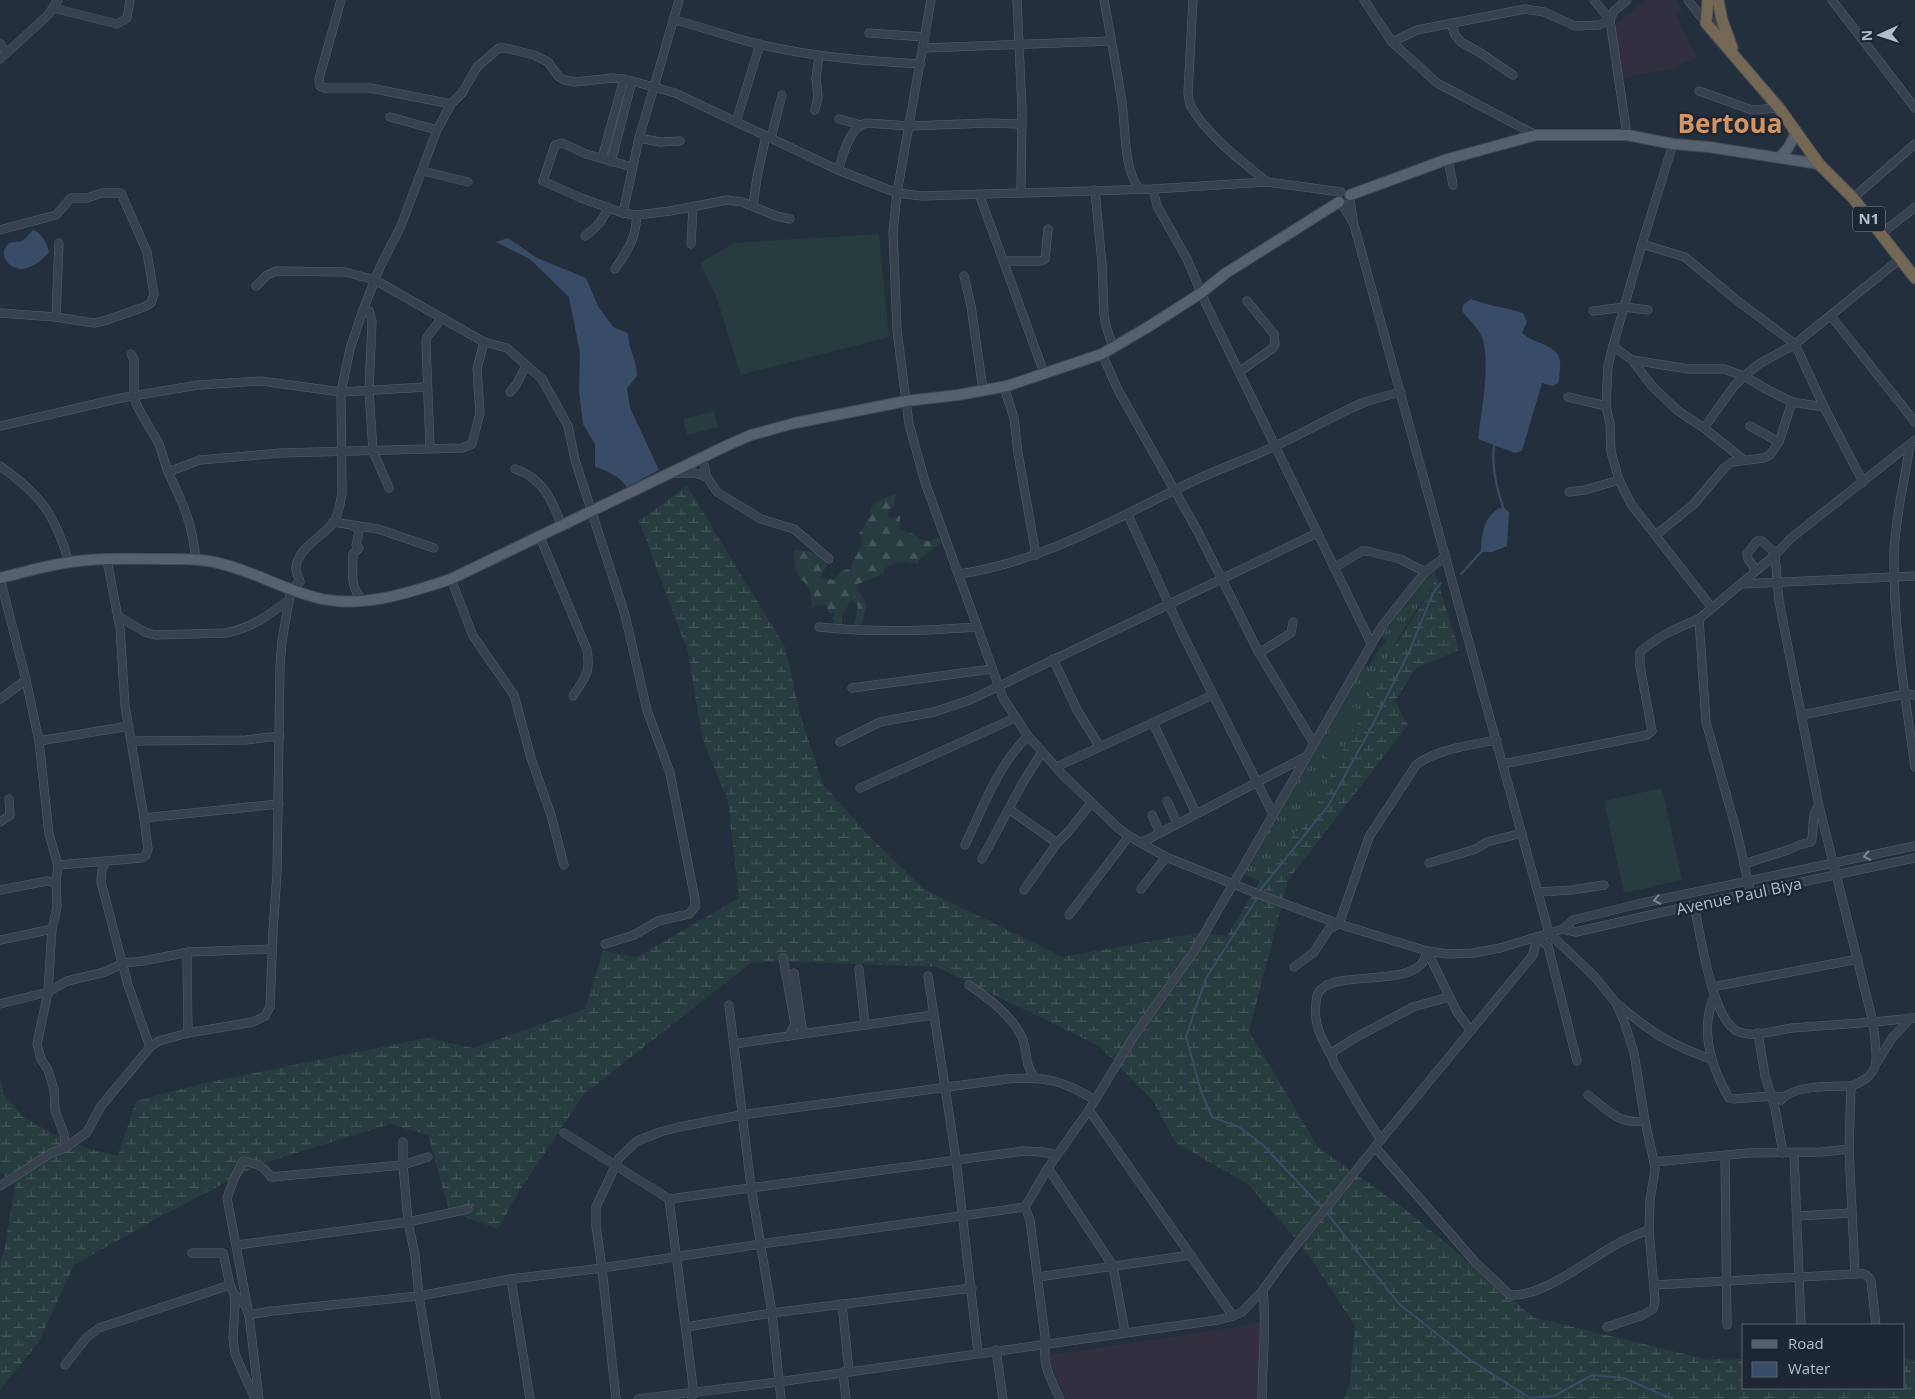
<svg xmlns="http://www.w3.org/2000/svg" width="1915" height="1399" viewBox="0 0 1915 1399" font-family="'Open Sans',sans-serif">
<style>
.medical{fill:#32303f}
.grass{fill:url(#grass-tufts)}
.forest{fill:url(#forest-firs)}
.wetland{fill:url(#wetland-marsh)}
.pitch{fill:#263c3f}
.water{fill:#394c67}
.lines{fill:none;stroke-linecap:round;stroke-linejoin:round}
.stream{stroke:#394c67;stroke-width:2}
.minor-casing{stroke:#565f6c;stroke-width:9}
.major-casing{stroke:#414a57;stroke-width:12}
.highway-casing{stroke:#434c59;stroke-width:13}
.minor{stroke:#38414e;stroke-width:8}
.major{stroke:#56606e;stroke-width:10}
.highway{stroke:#746855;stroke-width:11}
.oneway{stroke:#7c8592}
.labels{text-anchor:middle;stroke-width:5;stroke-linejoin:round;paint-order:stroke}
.shield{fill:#1d2633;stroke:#878f9c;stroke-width:1}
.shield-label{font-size:15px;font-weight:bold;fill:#b4bcc9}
.street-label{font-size:16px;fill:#b4bcc9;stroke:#1d2633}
.town-label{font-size:26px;font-weight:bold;fill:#d59563;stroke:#1d2633}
</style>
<defs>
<pattern id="grass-tufts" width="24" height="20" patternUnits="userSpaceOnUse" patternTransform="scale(1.25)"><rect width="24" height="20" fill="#263c3f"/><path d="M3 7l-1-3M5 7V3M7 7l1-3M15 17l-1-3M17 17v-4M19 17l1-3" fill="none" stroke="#435659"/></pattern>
<pattern id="forest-firs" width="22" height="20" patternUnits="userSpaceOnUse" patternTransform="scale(1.25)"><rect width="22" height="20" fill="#263c3f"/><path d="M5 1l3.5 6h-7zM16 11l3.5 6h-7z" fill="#435659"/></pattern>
<pattern id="wetland-marsh" width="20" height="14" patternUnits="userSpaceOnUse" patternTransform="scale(1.25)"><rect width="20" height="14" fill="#263c3f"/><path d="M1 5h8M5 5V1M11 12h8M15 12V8" fill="none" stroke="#435659"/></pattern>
</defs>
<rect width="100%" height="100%" fill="#242f3e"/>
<g class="medical">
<path d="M1647 0H1676L1682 10 1675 14 1697 57 1674 68 1623 78 1614 25Z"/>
<path d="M1262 1321 1258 1399H1066L1050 1361 1051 1355 1232 1328Z"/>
</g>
<path class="grass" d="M1430 574 1434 585 1412 616 1382 666 1362 714 1335 765 1316 808 1272 861 1261 882 1244 874 1363 664 1368 667 1386 640 1381 636 1406 602Z"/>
<path class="forest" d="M895 494 894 506 888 512 889 518 897 517 900 515V530L915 534 918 539 929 541 939 537 941 543 919 559 918 564 899 561 885 568 883 574 858 584 857 590C870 605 867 608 860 626L854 625 858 606 851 600 842 616V626H835L833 618 835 612 829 613 826 605 817 604 816 607 811 608C812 600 812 590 806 584 803 579 803 583 800 578 794 571 794 559 794 550 808 551 819 551 827 565L821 577 833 580 842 571 851 568C854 555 861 552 862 539L859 534 870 516V508L876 502Z"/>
<path class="wetland" d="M687 486 785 647 801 717 823 784 869 836 924 889 1062 957 1197 933 1227 936 1272 861 1316 808 1335 765 1362 714 1382 666 1434 586 1431 573 1434 569 1459 650 1416 668 1395 701 1408 725 1288 880 1249 1031 1318 1147 1410 1213 1533 1317 1705 1359H1744V1388H1904V1358L1915 1361V1399H1344L1350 1382 1355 1326 1306 1251 1249 1185 1175 1142 1154 1102 1099 1046 937 967 803 962H752L584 1094 520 1190 498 1229 449 1211 428 1135 390 1124 261 1164 152 1221 74 1265 39 1342 0 1390V1262L4 1252 15 1185 0 1172V1076L3 1093 23 1117 59 1137 86 1148 118 1156 136 1101 205 1083 426 1038 473 1048 585 1009 603 951 637 957 739 898 728 802 702 737 688 652 639 521Z"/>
<g class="pitch">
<path d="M879 234 889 337 741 375 716 296 700 263 734 243Z"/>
<path d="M714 411 718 427 687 435 683 419Z"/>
<path d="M1346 703 1359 710 1345 733 1332 726Z"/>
<path d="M1331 729 1344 736 1331 760 1318 752Z"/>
<path d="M1662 788 1682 880 1624 893 1604 801Z"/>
</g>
<g class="water">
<path d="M33 230C42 233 47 244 49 252 42 260 34 267 23 269 12 270 0 259 5 248 10 240 15 243 22 241 26 239 30 233 33 230Z"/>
<path d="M508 238 537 258 586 278 598 306 613 327 628 333C628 350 637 358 637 376L627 388 630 408 659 470 627 487C618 476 609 471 595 467V444L583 424 579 391 580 353 569 297 530 259 496 242Z"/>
<path d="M1471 299C1488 306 1505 307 1523 313L1527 322 1522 333C1536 346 1563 343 1560 368 1559 374 1560 378 1558 383L1553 386 1542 383 1522 451 1515 453 1478 439C1481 412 1492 359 1481 335 1477 327 1468 319 1462 311L1463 305Z"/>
<path d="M1503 507 1509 512 1507 546 1492 552H1481C1481 535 1484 513 1503 507Z"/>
</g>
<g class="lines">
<g class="stream">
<path d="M1495 441C1490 461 1497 490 1504 510"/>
<path d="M1461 574 1483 550"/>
<path d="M1261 889 1328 806 1371 728 1409 652 1433 593 1441 583"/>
<path d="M1256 900 1206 978 1186 1037 1201 1091 1212 1117 1239 1127 1262 1144 1323 1209"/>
<path d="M1326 1212 1399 1304 1469 1359 1530 1398 1554 1396 1592 1375 1624 1378 1672 1399"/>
</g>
<defs>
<g id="minor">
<path d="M341 0 319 79 320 86 325 88H370L451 104 437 130 401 226 380 267 363 310 350 349 341 392 427 387"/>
<path d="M679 0 654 87 675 93 838 170 897 193 922 196 1153 189 1267 182 1341 192"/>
<path d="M931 0 897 193 893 232 897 330 909 424 925 482 1003 698 1028 736 1062 774 1118 828 1129 836 1166 857 1266 897 1339 924 1427 951 1448 954 1473 953 1500 948 1563 929 1573 920 1638 904 1915 846"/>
<path d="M1017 0 1022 110 1021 192"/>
<path d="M1104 0C1110 34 1117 69 1122 103 1126 130 1123 166 1139 189"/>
<path d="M1193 0 1188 93C1189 98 1189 104 1192 108 1208 136 1242 161 1267 182"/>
<path d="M1364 0 1392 42 1437 83 1536 135"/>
<path d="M1688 0 1706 23 1722 20"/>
<path d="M1832 0 1915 108"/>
<path d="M53 8 117 24 127 18 130 0"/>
<path d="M674 20C702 27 730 37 758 44 812 57 866 61 921 64"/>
<path d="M1451 23 1455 35 1461 42 1479 52 1513 75"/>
<path d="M869 33 925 37"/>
<path d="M1392 42 1417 30 1525 9 1544 12 1575 26 1599 25 1610 20 1594 0"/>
<path d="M0 43 6 53"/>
<path d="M924 48 1111 41"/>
<path d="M0 59 48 15 58 0"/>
<path d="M1699 91 1752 110 1779 108"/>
<path d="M451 104 462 93 477 67 499 48H505L534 55 548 62 559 77 565 80 575 82 612 78 624 79 654 87 639 138 623 213"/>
<path d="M815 110 818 97 816 78 819 56"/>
<path d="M390 117 437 130"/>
<path d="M839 119 861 125"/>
<path d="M736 122 760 44"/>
<path d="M1627 135 1610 20 1614 11 1627 0"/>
<path d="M639 138 660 142 680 141"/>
<path d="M771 138 782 95"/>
<path d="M1673 144 1642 244 1613 346 1608 366 1606 406 1610 424 1611 452 1619 480 1631 504 1712 608"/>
<path d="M602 158 624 79"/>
<path d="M1448 159 1453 185"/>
<path d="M611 162 632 81"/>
<path d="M632 167 586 154 562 143 555 145 543 181 581 198 623 213 637 215 670 211 727 200 742 202 776 216 790 219"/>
<path d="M838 170C844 154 848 129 866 123L910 126 988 123 1022 124"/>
<path d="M423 171 468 182"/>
<path d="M1153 189 1157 206 1187 259 1206 304 1371 643"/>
<path d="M1095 190 1102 264 1104 315 1106 326 1113 347"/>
<path d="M979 194 1044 373"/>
<path d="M1853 198 1915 144"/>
<path d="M1350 201 1354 225 1549 933 1595 977 1616 1003 1624 1021 1634 1053 1645 1121 1654 1162 1655 1170 1650 1200 1649 1230 1655 1301 1653 1309 1643 1315 1607 1327"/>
<path d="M1342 204 1352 221"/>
<path d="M753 206 757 177 766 136"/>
<path d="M0 230 56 215 71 198H87L102 193H121L147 252 154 294 151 303 144 307 104 321 94 323 56 317 0 313"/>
<path d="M1881 234 1915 207"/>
<path d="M585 236C597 227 603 221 608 207"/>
<path d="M691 244 693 207"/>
<path d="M1642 244 1685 257 1734 298 1795 344 1824 407 1863 482"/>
<path d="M1004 261H1041L1045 259 1048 229"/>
<path d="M615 269C629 248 635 241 637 215"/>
<path d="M964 276 971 306 983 390"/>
<path d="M256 286 267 275 277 271 345 272 375 280 484 342"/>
<path d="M363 310 369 311 372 321 369 391 373 451 389 488"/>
<path d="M1593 311 1625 307 1648 310"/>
<path d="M1831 316 1915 422"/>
<path d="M56 317 59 243"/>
<path d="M1613 346 1632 360 1652 386 1678 411 1704 428 1744 460"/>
<path d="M131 354 134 359V396L137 406 159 444 168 472"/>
<path d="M1102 354 1118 390 1197 530 1259 653 1313 742"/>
<path d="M1632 360 1689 369H1724L1744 376 1768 390 1792 402 1824 407"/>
<path d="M1239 372 1273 348 1275 344 1274 334 1247 301"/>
<path d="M1004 387 1014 418 1018 453 1036 555"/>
<path d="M510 392 516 385 526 366"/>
<path d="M1568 397 1606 406"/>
<path d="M0 426 121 398 198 385 261 381 341 392 342 493C340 503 339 515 333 523 322 537 298 548 296 567 295 572 299 577 300 582L291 589 282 641 280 666 277 873 273 931 270 1007 265 1016 253 1022 188 1033 159 1041 150 1047 101 1106 87 1132 65 1148 51 1153 0 1186"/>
<path d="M1750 426 1779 442"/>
<path d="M1704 428 1734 386 1744 376 1759 364 1795 344 1900 259"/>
<path d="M1910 444C1905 480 1895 517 1894 554 1893 625 1905 696 1915 767"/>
<path d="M430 447 426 343 427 337 442 318"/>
<path d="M702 457 707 477 717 492 761 519 794 529 829 559"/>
<path d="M0 466C41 495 55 515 69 562"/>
<path d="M515 469C543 478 552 500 562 526"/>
<path d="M673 473H695L707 477"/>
<path d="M1569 492 1585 490 1619 480"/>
<path d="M1128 515 1182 633 1273 814"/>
<path d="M333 522 378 529 434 548"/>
<path d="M353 526H356L359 532 356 545 359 548 353 554C353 571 349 590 364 600"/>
<path d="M1656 535 1694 504 1724 468 1732 462 1764 458 1770 455 1779 442 1792 402"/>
<path d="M540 537 587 650C591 673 585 677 573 696"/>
<path d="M196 560C192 523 184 505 168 472L200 460 281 453 462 448 472 444 480 413 477 369 484 342 507 348 542 379 568 426 575 460 625 615 647 710 670 773 695 899V907L689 914 658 921 634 935 605 944"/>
<path d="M1334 568 1362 551H1367L1400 559 1425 572"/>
<path d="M959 574C1036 563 1104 525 1173 491 1205 474 1240 462 1273 447 1304 433 1334 415 1365 402 1377 398 1389 395 1401 392"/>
<path d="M0 578 26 680 39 741 49 834 58 865 56 882 57 907 52 929 48 992 37 1044 41 1059 48 1070 54 1089 55 1110 64 1134 65 1148"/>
<path d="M451 579 473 636 514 695 531 758 551 815 564 865"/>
<path d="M1741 584 1915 576"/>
<path d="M118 616 145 632 155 635 225 633C250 629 269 615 289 600"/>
<path d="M819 627C872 633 925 631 977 627"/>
<path d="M1259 653 1291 633 1293 622"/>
<path d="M1053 659 1077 710 1100 747"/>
<path d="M852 688 992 669"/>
<path d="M0 699 26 680"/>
<path d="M1802 715 1905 694 1915 695"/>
<path d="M1153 723 1196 813"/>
<path d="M39 741 129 726"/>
<path d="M131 741 246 740 280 736"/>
<path d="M840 742 880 722 934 712 970 700 1317 533"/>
<path d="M1503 764 1647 735 1652 731 1640 666V652C1658 636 1677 628 1699 619"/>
<path d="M1056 767 1213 695"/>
<path d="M860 788 1015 718"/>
<path d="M1167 801 1177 823"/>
<path d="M1009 809 1057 843"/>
<path d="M1152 815 1160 833"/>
<path d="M144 818 279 804"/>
<path d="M0 822 10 815 9 799"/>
<path d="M1141 843 1307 756"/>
<path d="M965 845C983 807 998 765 1028 736"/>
<path d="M982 859 1022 784 1042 752"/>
<path d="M106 861 102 869 101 882 128 985 150 1047"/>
<path d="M1429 863 1476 849 1487 842 1522 833"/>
<path d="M1744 864 1788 850 1799 845 1811 842C1815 831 1810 815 1819 806"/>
<path d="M58 865 142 858 146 855 148 849 144 818 125 706 120 628 107 560"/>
<path d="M1141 889 1166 857"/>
<path d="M0 890 47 881 56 882"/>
<path d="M1024 890 1057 843 1069 831 1091 803"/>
<path d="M1539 892 1572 890 1604 885"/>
<path d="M1751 894 1737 833 1706 722 1699 619 1775 555 1790 539 1915 440"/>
<path d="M1694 905C1700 931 1712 1023 1739 1032 1755 1038 1777 1030 1792 1028 1819 1026 1846 1024 1873 1022L1819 806 1779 601 1775 555 1772 550 1762 541H1757L1747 554 1748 559 1756 570"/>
<path d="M1069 915 1129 836"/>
<path d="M1563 929 1576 932 1694 905 1915 858"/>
<path d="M1537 937 1548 946 1577 1061"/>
<path d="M0 940 52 929"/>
<path d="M1427 951 1457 1012 1471 1031"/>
<path d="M783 958 795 1024 789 1036"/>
<path d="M1294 967 1314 952 1329 929 1339 924 1369 837 1416 765C1435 750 1473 744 1497 740"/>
<path d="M859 969 865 1025"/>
<path d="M794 973 803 1034"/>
<path d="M928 976 956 1159 978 1353"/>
<path d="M969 985C989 998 1014 1017 1023 1040 1028 1055 1024 1062 1034 1077"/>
<path d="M1712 987 1858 959"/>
<path d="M1714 997C1699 1031 1712 1068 1729 1098L1733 1099 1771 1096 1784 1097"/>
<path d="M0 1004 48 992 67 981 105 972 123 963 143 961 189 952"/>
<path d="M729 1005 751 1187 772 1313 781 1399"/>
<path d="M1620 1006C1650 1032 1673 1046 1711 1059"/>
<path d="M188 1033 187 955 189 952 272 949"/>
<path d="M1758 1033 1765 1076 1775 1108 1783 1153"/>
<path d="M734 1044 933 1015"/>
<path d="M1332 1057C1322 1040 1313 1024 1316 1003 1316 997 1318 991 1324 987 1343 973 1409 984 1423 962 1425 959 1426 954 1427 951"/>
<path d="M1876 1064 1892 1038 1911 1018"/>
<path d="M1588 1095C1608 1110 1618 1125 1645 1121"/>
<path d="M1781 1100C1794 1085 1833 1086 1851 1086"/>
<path d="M1089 1110 1233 1316"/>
<path d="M564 1133 669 1199 1023 1151 1043 1152 1057 1155"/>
<path d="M1381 1140 1361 1109 1334 1063 1332 1057 1333 1052 1353 1039 1413 1007 1449 997"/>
<path d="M403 1142V1165L408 1222 415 1255 419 1296 436 1399"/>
<path d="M1375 1147 1475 1262 1510 1295C1544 1297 1587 1260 1617 1244 1627 1238 1638 1234 1649 1230"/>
<path d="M1794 1153 1801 1325"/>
<path d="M1725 1156 1727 1325"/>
<path d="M1654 1162 1748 1153 1822 1152 1849 1149"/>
<path d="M1048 1168 1113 1266 1125 1332"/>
<path d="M669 1199 694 1394 691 1396"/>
<path d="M1797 1216 1851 1213"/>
<path d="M237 1245 408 1222 468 1209"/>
<path d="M192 1253H223L230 1285 234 1294 235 1305 233 1338 235 1354 255 1399"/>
<path d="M1855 1274C1863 1273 1867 1273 1871 1281L1876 1325"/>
<path d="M1038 1277 1191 1255"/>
<path d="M511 1279 530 1399"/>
<path d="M1654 1285 1855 1274 1849 1149 1851 1086C1861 1083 1872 1076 1875 1066 1878 1060 1874 1031 1873 1022L1915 1018"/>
<path d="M234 1294 245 1305 249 1315 272 1311 419 1296 511 1279 602 1268 761 1244 1025 1207"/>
<path d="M842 1304 849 1371"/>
<path d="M686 1327 772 1313 972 1288"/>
<path d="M996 1350 1003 1399"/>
<path d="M65 1365 86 1338 99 1328 230 1285"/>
<path d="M843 1372 846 1399"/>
<path d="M259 1399 249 1315 227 1198 234 1179 243 1161C256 1163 264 1166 271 1177L403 1165 428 1157"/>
<path d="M616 1399 602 1268 596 1226V1207L619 1158 637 1141 660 1132 679 1127 741 1115 1007 1079C1045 1076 1062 1080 1095 1100"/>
<path d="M638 1399 778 1382 1218 1320 1233 1316 1242 1312 1263 1290 1286 1258 1375 1147 1533 955 1537 937"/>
<path d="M1060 1399C1052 1381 1041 1364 1046 1344L1030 1220 1025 1207 1048 1168 1089 1110 1134 1036 1195 950 1382 626 1425 572 1446 556"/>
<path d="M1262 1399C1262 1363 1267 1326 1263 1290"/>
</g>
<g id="major">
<path d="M1780 157 1788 148 1796 133 1793 130"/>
<path d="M1350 195 1448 159 1536 135H1627L1673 144 1709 147 1819 164"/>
<path d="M0 578C29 571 59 562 89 560 113 558 137 559 161 559 179 559 197 558 214 562 249 569 280 588 314 597 360 610 408 593 451 579L726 446 751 435 795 423 906 401 958 395 1007 386 1102 354 1148 327 1201 293 1226 273 1339 202"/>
</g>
<g id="highway">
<path d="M1708 0 1706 23 1779 108 1819 164 1853 198 1915 278"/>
<path d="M1718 0 1722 20 1732 48"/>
</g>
</defs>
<use href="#minor" class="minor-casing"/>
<use href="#major" class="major-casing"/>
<use href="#highway" class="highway-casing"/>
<use href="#minor" class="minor"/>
<use href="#major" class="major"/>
<use href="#highway" class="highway"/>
</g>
<defs><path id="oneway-chevron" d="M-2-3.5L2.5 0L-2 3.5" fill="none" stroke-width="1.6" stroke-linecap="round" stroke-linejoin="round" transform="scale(1.25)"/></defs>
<g class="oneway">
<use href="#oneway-chevron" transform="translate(1867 856) rotate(169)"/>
<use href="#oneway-chevron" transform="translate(1657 900) rotate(168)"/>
</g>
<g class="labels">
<rect class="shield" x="1853" y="206.5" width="32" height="25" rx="4"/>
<g class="shield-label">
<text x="1869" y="224">N1</text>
</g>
<g class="street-label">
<text transform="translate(1739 896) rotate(-12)" y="6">Avenue Paul Biya</text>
</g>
<g class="town-label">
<text x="1730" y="133">Bertoua</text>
</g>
</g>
<rect x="1742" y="1324" width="162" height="65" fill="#1d2633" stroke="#59626f"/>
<rect x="1752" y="1340" width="25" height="8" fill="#56606e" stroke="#59626f"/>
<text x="1788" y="1349" font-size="15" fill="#b4bcc9">Road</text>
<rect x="1752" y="1362" width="25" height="15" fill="#394c67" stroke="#59626f"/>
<text x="1788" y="1374" font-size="15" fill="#b4bcc9">Water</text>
<g transform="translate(1880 35) rotate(267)" stroke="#1d2633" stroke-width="4" paint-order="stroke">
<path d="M0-4L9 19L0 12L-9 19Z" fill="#b4bcc9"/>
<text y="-8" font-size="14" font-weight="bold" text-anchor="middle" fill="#b4bcc9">N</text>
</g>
</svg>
